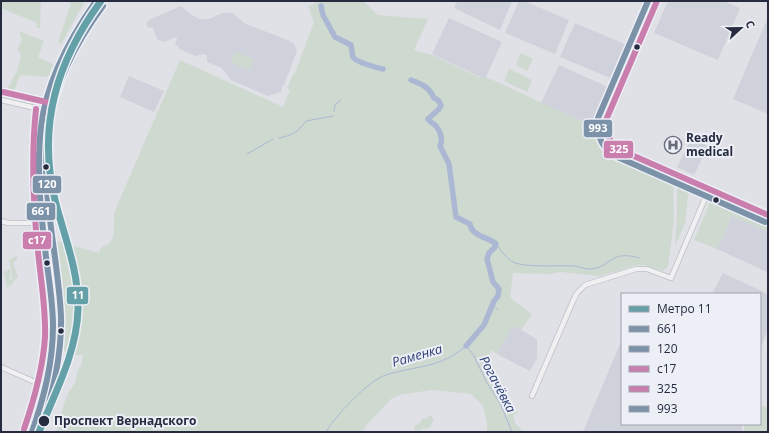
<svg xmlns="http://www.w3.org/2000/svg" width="769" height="433" viewBox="0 0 769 433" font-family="'Open Sans',sans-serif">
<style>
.built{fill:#d0d2db}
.green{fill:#ced9d0}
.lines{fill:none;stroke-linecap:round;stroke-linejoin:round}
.stream{stroke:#acb8d3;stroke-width:1}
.river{stroke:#acb8d3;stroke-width:5.5}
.minor-casing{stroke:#bdbec4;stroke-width:6}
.minor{stroke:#f0f0f2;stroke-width:4.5}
.bus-1-casing{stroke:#edeff6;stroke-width:9}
.bus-2-casing{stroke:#edeff6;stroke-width:9}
.bus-3-casing{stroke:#edeff6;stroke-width:9}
.bus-4-casing{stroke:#edeff6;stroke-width:9}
.bus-5-casing{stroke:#edeff6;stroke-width:9}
.bus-1{stroke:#7c92a9;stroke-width:6}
.bus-2{stroke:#7c92a9;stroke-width:6}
.bus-3{stroke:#c97eae;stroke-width:6}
.bus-4{stroke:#c97eae;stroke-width:6}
.bus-5{stroke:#7c92a9;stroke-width:6}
.metro-1-casing{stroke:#edeff6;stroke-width:10}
.metro-1{stroke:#64a0a7;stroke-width:7}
.bus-dot{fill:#262b40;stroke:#edeff6;stroke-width:1.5}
.labels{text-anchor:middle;stroke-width:4;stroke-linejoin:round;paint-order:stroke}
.poi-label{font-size:12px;font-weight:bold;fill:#262b40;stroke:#edeff6;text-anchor:start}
.stop-label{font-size:12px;font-weight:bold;fill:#262b40;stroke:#edeff6;text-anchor:start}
.water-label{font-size:13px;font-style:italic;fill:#2e4176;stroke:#edeff6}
.line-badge{stroke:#edeff6;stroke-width:1.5}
.badge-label{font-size:11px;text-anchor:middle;font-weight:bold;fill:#fff}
</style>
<rect width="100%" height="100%" fill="#e0e1e6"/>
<g class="built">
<path d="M457 1H512L500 30 454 8Z"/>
<path d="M519 1H524L569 20 555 54 505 33Z"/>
<path d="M668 1H724L740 8 718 60 654 33Z"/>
<path d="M181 6 192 15 199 19H209L222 13H232L246 24 290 41 294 44 297 51 284 85 282 87 281 92 268 96 231 80 222 68 207 62V55L204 54 195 56 179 49V47L175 45 177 38 175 37 165 42 161 41 157 39 153 28 147 27V23L149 20Z"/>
<path d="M768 17V114L733 99Z"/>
<path d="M449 18 502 42 485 79 432 54Z"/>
<path d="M575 23 625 44 610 78 560 57Z"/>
<path d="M559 65 608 87 591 125 541 103Z"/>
<path d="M129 76 164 91 154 112 120 97Z"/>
<path d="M691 139 708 146 694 175 677 167Z"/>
<path d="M732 216 768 232V269L767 272 717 249Z"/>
<path d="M723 273 766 293 767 295 768 330 760 349V294H718L713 292Z"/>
<path d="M512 325 537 339V358L530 371 497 354Z"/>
<path d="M622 339V424H742V432H583Z"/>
</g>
<g class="green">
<path d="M1 1H41L40 28H38L36 26 37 23 1 8Z"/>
<path d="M67 1H85L61 44 58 42 71 4Z"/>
<path d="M320 1H363L378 15 428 19 414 50 432 55 479 77 485 79 486 77 603 131 606 141 611 147 673 178 674 221 668 266 663 271 644 265H637L600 276 561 272 548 274 513 273 510 298 532 314 521 330 512 326 497 354 491 350 485 369 503 383C504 389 506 397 509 403 512 407 516 408 518 413L513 415 515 423 524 432H487V422L483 406 471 394 432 390 399 395 391 399 364 428 363 432H56L59 419 60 421C62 411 65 399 70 390 72 387 75 384 76 380 77 375 76 370 81 366L83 355H75L59 349C62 312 57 276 53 240L99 253 102 246C117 246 114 224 114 213L180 60 283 107 290 90 287 88 293 75 295 73 314 22 308 6Z"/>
<path d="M19 31 44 41 38 57 53 64 48 77 20 75 14 91 15 95 17 96 16 98 1 94V89L7 90C13 78 22 65 20 52L17 50 22 40Z"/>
<path d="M235 52 254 59 249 70 231 63Z"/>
<path d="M521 53 533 59 527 71 516 65Z"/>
<path d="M509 69 532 80 527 92 504 81Z"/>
<path d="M677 183 689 188 685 223 675 246 677 214Z"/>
<path d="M713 195 768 220V232L732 216 717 249 694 240Z"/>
<path d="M17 256V259L13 263 18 277 16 278 10 287 9 285 7 288 4 272 10 269V280H12L11 268 9 260Z"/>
<path d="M760 406 768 407V432H744V424H760Z"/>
<path d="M430 415 434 419 429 428 422 429 420 431 416 430 414 429 415 425 419 424 422 419 428 418Z"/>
</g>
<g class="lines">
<g class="stream">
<path d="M334 111 335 105 341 100"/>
<path d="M279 138C293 135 297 133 306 121L333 116"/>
<path d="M247 154 273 139"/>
<path d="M496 244C501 250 506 258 513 262 525 268 560 265 575 266 580 267 585 269 590 269 611 268 610 249 639 258"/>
<path d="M492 304 498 310"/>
<path d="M326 432C335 416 369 380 386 375 417 365 439 369 466 346L473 354 487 383 500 403 512 432"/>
</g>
<g class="river">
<path d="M321 6 323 15 335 37 351 45C352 49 352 55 353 57 355 62 378 68 383 69"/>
<path d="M411 80C422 84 429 87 434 98L438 100 441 105 439 109 428 119C431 123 433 123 436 126 441 132 443 140 440 146L449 164 456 217 470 224C472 237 489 237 496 244L495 247 489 253 487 259 493 282 499 289 498 296 494 301 484 325 466 346"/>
</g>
<defs>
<g id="minor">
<path d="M657 1 606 120C604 133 608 142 618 149L768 215"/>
<path d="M1 100 44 110"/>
<path d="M1 221 8 223H43"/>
<path d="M1 367 46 387"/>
<path d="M532 396 573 301 577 293 585 285 636 269H647L671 278 709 189"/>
<path d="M32 432C44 397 53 364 53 326 53 302 49 278 46 254 42 210 33 152 44 109 54 71 72 33 96 1"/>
</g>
</defs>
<use href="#minor" class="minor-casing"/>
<use href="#minor" class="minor"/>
<defs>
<path id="bus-1" d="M32 432C44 397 53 363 53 326 53 303 49 280 46 257 41 214 36 170 41 127 46 82 70 38 96 1"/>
<path id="bus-2" d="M40 432C53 394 62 356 61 316 58 253 39 189 49 126 55 83 77 41 103 6"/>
<g id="bus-3">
<path d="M3 92 46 102"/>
<path d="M24 429C34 400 43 369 45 337 46 309 41 281 38 252 33 204 31 157 36 109"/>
</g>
<path id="bus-4" d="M657 1 606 120C605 132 608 141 618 149L768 215"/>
<path id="bus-5" d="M648 1 598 118C596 134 601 147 615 156L765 222"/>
</defs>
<use href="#bus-1" class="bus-1-casing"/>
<use href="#bus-2" class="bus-2-casing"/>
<use href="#bus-3" class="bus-3-casing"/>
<use href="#bus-4" class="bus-4-casing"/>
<use href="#bus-5" class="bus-5-casing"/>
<use href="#bus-1" class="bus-1"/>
<use href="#bus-2" class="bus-2"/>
<use href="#bus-3" class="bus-3"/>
<use href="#bus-4" class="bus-4"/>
<use href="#bus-5" class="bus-5"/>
<defs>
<path id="metro-1" d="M39 432C55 393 77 352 78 309 79 271 64 236 55 200 37 125 57 61 101 1"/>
</defs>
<use href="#metro-1" class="metro-1-casing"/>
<use href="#metro-1" class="metro-1"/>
</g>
<defs>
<symbol id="hospital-ring" viewBox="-11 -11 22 22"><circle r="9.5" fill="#edeff6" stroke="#676b7a" stroke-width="1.5"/><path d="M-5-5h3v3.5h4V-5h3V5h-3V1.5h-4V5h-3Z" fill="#676b7a"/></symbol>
</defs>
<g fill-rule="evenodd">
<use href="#hospital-ring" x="663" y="135" width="20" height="20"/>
</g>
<g class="bus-dot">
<circle cx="637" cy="47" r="3.5"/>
<circle cx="46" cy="167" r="3.5"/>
<circle cx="716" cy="200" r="3.5"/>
<circle cx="47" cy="263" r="3.5"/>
<circle cx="61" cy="331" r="3.5"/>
<circle cx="44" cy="421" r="6"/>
</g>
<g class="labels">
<g class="poi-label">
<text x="686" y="142">Ready<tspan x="686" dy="14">medical</tspan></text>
</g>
<g class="stop-label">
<text x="54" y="425">Проспект Вернадского</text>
</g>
<g class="water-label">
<text transform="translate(417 355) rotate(-16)" y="5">Раменка</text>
<text transform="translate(498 384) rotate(62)" y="5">Рогачёвка</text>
</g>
</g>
<g class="line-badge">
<rect x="583" y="119" width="30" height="19" rx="4" fill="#7c92a9"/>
<rect x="603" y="140" width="31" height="19" rx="4" fill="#c97eae"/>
<rect x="32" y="175" width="30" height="19" rx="4" fill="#7c92a9"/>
<rect x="26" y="202" width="30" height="19" rx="4" fill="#7c92a9"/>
<rect x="22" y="231" width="30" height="19" rx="4" fill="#c97eae"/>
<rect x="66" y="286" width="23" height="19" rx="4" fill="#64a0a7"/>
</g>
<g class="badge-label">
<text x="598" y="132">993</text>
<text x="619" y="153">325</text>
<text x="47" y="188">120</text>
<text x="41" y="215">661</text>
<text x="37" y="244">с17</text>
<text x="78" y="299">11</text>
</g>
<rect width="769" height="433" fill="none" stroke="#262b40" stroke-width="4"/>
<rect x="621" y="293" width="140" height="132" fill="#edeff6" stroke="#9da1ad"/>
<rect x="629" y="306" width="20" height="6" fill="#64a0a7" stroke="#9da1ad"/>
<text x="657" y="313" font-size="12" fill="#262b40">Метро 11</text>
<rect x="629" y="326" width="20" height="6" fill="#7c92a9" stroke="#9da1ad"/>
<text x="657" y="333" font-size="12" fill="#262b40">661</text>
<rect x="629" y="346" width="20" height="6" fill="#7c92a9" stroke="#9da1ad"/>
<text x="657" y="353" font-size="12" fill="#262b40">120</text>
<rect x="629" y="366" width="20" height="6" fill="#c97eae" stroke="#9da1ad"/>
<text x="657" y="373" font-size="12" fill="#262b40">с17</text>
<rect x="629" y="386" width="20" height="6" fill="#c97eae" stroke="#9da1ad"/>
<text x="657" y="393" font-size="12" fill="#262b40">325</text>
<rect x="629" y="406" width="20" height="6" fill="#7c92a9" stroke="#9da1ad"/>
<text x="657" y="413" font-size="12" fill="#262b40">993</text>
<g transform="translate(741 28) rotate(68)" stroke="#edeff6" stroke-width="3" paint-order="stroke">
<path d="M0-3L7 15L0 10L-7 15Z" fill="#262b40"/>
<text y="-6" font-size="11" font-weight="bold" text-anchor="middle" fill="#262b40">С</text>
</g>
</svg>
